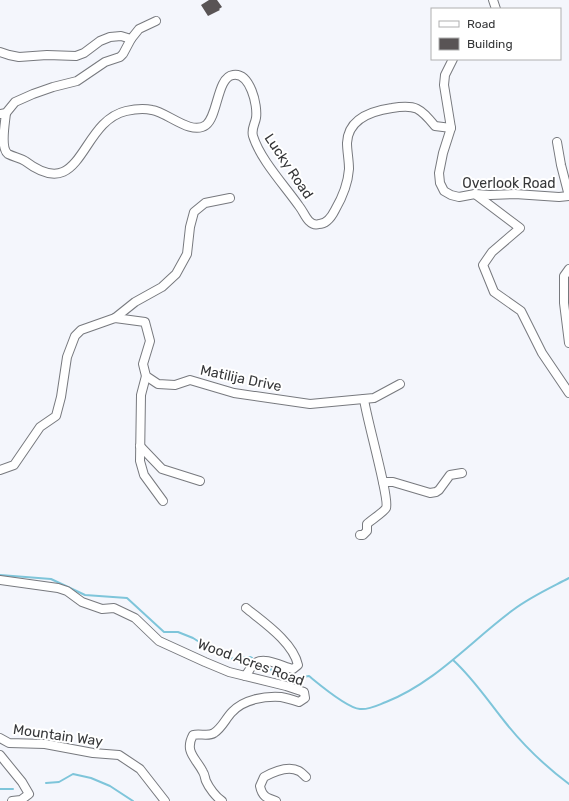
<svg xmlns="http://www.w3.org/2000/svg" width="569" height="801" viewBox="0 0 569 801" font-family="Rubik,sans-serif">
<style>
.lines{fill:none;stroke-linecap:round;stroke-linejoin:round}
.stream{stroke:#7ec5da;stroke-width:2}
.building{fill:#595455}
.minor-casing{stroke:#77797e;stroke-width:10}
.minor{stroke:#fff;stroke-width:8}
.labels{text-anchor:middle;stroke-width:4;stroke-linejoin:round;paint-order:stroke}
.street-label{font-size:14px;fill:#363739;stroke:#fff}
</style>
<rect width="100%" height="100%" fill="#f4f6fc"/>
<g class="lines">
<g class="stream">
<path d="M0 575 51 579 85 595 127 598 164 632H178L193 638 226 659 250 657 252 658"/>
<path d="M453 660C473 678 488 701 505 722 524 746 545 766 569 784"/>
<path d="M268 668 289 679 309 676C320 685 347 708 360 709 369 710 378 705 386 702 436 682 471 641 513 610 530 597 550 588 569 578"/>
<path d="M46 783 59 782 73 774 91 778 110 786 133 801"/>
<path d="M0 789H13"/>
</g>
</g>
<path class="building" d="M209 0H217L222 7 219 9 220 10 208 16 201 5Z"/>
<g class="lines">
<defs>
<g id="minor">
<path d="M493 0 496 9"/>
<path d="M0 52 9 55 19 57 47 55 76 56 84 53 100 41 110 37 121 36 131 39 139 29 156 21"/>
<path d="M453 59 445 75 444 85 451 128 443 153 439 173 440 183 444 191 451 195 459 197 475 194 490 195 515 194 559 197 569 196"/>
<path d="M6 113C5 124 0 148 8 154 14 157 20 158 25 161 83 205 79 122 126 111 135 109 143 108 152 110 167 112 191 136 206 125 218 116 217 77 233 75 250 72 258 105 256 118 255 124 251 129 253 136 260 159 285 186 299 206 303 211 305 217 309 221 312 224 316 225 319 224 327 224 332 216 335 210 342 198 348 183 349 169 349 160 347 151 347 143 348 119 371 111 392 108 416 104 420 108 435 126L451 128"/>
<path d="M1 114 6 113 15 102 33 94 53 87 77 81 105 62 120 57 123 54 131 39"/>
<path d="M557 142 561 165 569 196"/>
<path d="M475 194 520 228 492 252 483 265 494 292 521 311 542 353 569 393"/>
<path d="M569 269 564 276V303L569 343"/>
<path d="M115 318 135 302 162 287 176 274 187 254 190 227 194 212 205 203 230 198"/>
<path d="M146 376 141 395 140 461 144 475 163 501"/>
<path d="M140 446 162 469 200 481"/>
<path d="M0 470 14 465 40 427 56 416 61 397 67 357 75 336 81 330 115 318 145 322 150 341 143 364 146 376 158 384 175 385 190 380 234 393 310 404 374 398 400 384"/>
<path d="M383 482H393L430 493 436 492 439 490 450 475 462 473"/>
<path d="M360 535H363L367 531V524C371 520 384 512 386 508 390 499 366 417 364 399"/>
<path d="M0 580 58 588 67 591 82 602 102 609 114 608 135 618 159 641 205 662 229 672 286 686 304 692 305 698 299 702C293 700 287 698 281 697 265 696 244 699 232 712 226 718 222 728 214 733 208 737 200 733 193 735 184 752 196 758 203 772 205 775 205 779 206 781 209 788 216 797 222 801"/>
<path d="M245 676C248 673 251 666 255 663 265 656 283 667 293 669L298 665C293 642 263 622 246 608"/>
<path d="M0 738 9 743 45 744 93 753 119 755 140 769 165 801"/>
<path d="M0 755 22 782 29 794 21 800 12 801"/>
<path d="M276 801C266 798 262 796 260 786L264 777C273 772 288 765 299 771 301 772 304 775 306 777"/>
</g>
</defs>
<use href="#minor" class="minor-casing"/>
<use href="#minor" class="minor"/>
</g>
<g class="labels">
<g class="street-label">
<text transform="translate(289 166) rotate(56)" y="5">Lucky Road</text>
<text x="509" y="188">Overlook Road</text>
<text transform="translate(241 378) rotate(12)" y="5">Matilija Drive</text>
<text transform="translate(251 662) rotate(20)" y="5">Wood Acres Road</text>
<text transform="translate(58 735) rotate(8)" y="5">Mountain Way</text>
</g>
</g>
<rect x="431" y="8" width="130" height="52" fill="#ffffff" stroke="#afafb0"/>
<rect x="439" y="21" width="20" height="6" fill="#ffffff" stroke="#afafb0"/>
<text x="467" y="28" font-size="12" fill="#363739">Road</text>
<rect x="439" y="38" width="20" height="12" fill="#595455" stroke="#afafb0"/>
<text x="467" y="48" font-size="12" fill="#363739">Building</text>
</svg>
